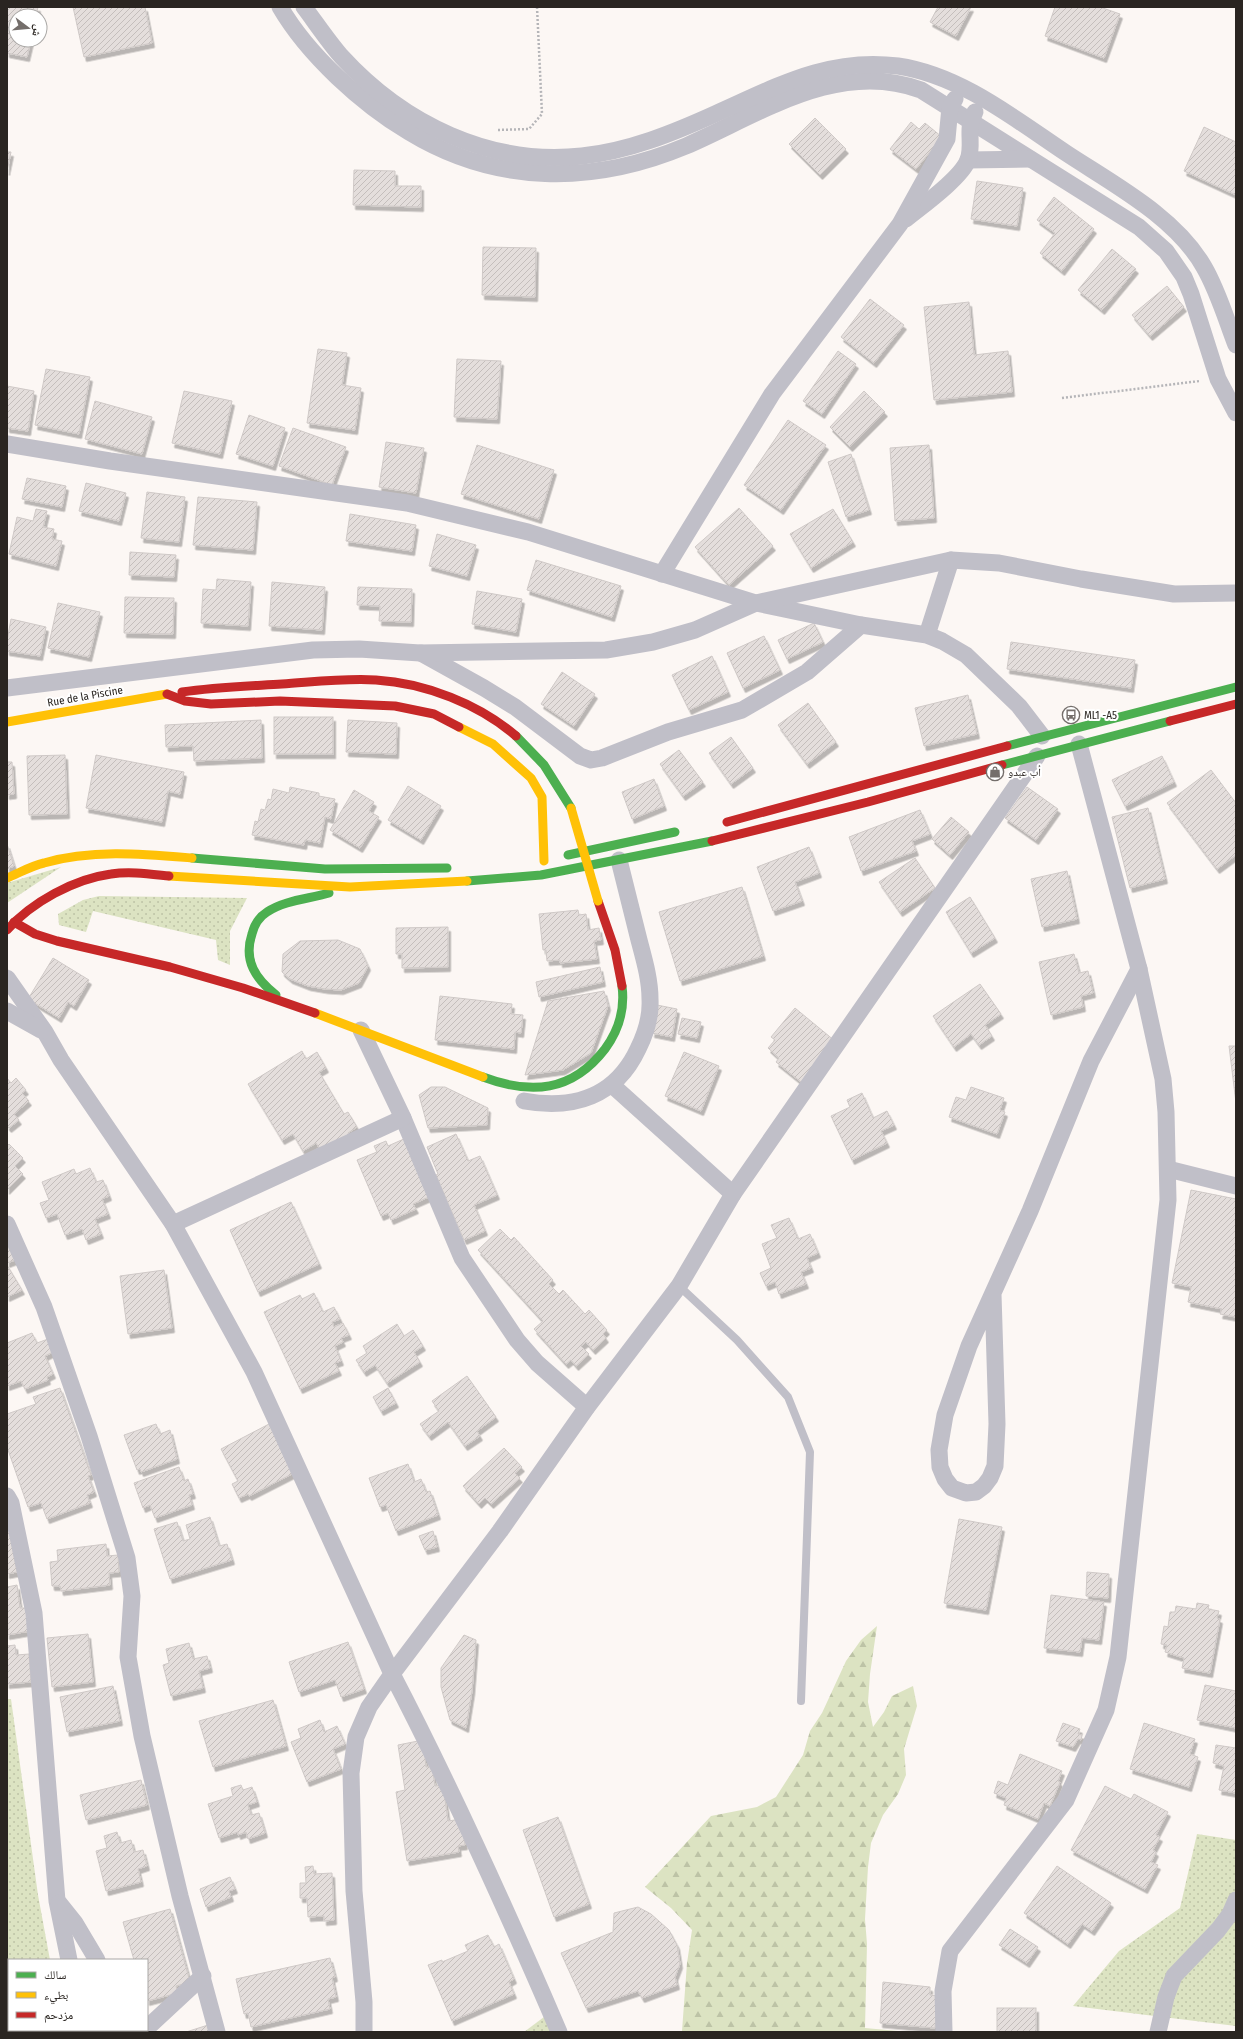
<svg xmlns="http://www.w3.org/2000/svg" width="1243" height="2039" viewBox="0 0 1243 2039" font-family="'Fira Sans Condensed','Noto Naskh Arabic',sans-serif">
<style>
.grass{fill:url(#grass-dots)}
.forest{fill:url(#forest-firs)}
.building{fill:url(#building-hatch);stroke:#cfc9c7;filter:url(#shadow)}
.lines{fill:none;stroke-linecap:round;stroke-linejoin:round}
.path{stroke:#b5b5b8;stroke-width:2.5;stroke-dasharray:2 2;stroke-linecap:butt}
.lane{stroke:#c0bfc8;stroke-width:8}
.street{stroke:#c0bfc8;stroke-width:17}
.fast{stroke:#4caf50;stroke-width:9}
.slow{stroke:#ffc107;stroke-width:9}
.jam{stroke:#c62828;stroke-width:9}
.slow-bridge{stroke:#ffc107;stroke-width:9}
.labels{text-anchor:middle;stroke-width:4;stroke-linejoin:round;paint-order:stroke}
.street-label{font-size:11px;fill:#2a2521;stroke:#fff}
.poi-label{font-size:11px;fill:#2a2521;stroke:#fff;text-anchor:start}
</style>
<defs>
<pattern id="grass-dots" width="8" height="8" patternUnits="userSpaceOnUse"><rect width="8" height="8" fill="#dce3c2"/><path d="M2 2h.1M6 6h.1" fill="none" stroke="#bdc3a6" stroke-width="1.8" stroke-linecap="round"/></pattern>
<pattern id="forest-firs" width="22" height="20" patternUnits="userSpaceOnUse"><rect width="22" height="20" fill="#dce3c2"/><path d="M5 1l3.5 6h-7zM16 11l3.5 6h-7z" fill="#bdc3a6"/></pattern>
<pattern id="building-hatch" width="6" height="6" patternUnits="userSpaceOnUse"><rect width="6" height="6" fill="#e4dedc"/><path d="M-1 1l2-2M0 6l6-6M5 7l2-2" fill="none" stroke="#c4bebc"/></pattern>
<filter id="shadow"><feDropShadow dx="2.5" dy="4.5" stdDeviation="0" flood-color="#0004"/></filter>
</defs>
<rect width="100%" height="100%" fill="#fcf7f4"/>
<g class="grass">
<path d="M61 867 7 903V883Z"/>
<path d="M99 896 247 898 230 931V965L218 960 216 940 93 911 86 932 59 925 58 914 83 900Z"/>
<path d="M7 1699H11L38 1895 50 1960H9V2030H62L63 2032H7Z"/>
<path d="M1197 1834 1236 1840V2026L1073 2006 1119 1951 1180 1908Z"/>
<path d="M552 2011 555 2032H524Z"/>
</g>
<path class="forest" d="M877 1626 870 1674 868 1702 873 1727 884 1712 892 1696 913 1686 917 1706 904 1749 906 1775 898 1794 883 1815 871 1843 868 1867 865 1919 867 1944 865 2028 909 2032 682 2031 687 1963 692 1930 671 1908 645 1887 711 1816 757 1807 776 1797 803 1755 810 1731 822 1713 846 1661 861 1640Z"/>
<g class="building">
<path d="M7 7H38L36 16H16V40H31L27 57 7 53Z"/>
<path d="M73 7H145L152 43 84 57Z"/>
<path d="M938 7H971L956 36 930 22Z"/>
<path d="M1055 7H1100L1120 14 1104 58 1045 36Z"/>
<path d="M815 118 846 149 820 175 789 144Z"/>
<path d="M911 122 919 129 925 123 942 137 916 169 890 149Z"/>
<path d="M1204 127 1236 142V195L1184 171Z"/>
<path d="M7 152H11L7 171Z"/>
<path d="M354 170 395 171V186H421V207L353 205Z"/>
<path d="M977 181 1023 188 1017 226 971 219Z"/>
<path d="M1054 197 1094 229 1062 271 1040 253 1055 233 1037 220Z"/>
<path d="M483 247 536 248 535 297 482 295Z"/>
<path d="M1112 249 1136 269 1102 310 1078 290Z"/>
<path d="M1167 286 1184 307 1150 336 1132 315Z"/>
<path d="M870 299 904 325 874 363 841 337Z"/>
<path d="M969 302 974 355 1008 351 1012 392 934 400 924 307Z"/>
<path d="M318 349 347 353 342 385 361 388 355 430 307 423Z"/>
<path d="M838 351 856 364 822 414 803 401Z"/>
<path d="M457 359 501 361 497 419 454 417Z"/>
<path d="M46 369 90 377 79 434 35 425Z"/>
<path d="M7 386 34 391 28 431 7 428Z"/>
<path d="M184 391 232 401 220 454 172 443Z"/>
<path d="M864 391 885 412 850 447 830 427Z"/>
<path d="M95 401 152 417 142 454 85 439Z"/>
<path d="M249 415 285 428 273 466 236 454Z"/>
<path d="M788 420 826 445 781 510 744 485Z"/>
<path d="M293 428 346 447 332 485 279 466Z"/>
<path d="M386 442 424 448 416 493 379 487Z"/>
<path d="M477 445 554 470 539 519 461 494Z"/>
<path d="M929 445 934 518 895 521 890 448Z"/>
<path d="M851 454 869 510 846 517 828 462Z"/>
<path d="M27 478 66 486 62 507 22 499Z"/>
<path d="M86 483 126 493 119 521 79 511Z"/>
<path d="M147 492 185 497 179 542 141 538Z"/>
<path d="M198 497 257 502 253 550 193 545Z"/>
<path d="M739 508 773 546 729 585 695 547Z"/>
<path d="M36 509 47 511 43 527 54 529 52 539 62 541 56 566 9 554 17 517 33 521Z"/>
<path d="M833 509 853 542 811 568 790 534Z"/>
<path d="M350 514 416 525 412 551 346 541Z"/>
<path d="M437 534 476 545 467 576 429 566Z"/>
<path d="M130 552 176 555 174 577 129 575Z"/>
<path d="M536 560 621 586 612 617 527 590Z"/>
<path d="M217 579 251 582 248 626 201 623 203 589 216 590Z"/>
<path d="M272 582 325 587 322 630 269 626Z"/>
<path d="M358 587 412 589 411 622 379 621 380 606 357 605Z"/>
<path d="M477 591 522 599 516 632 472 624Z"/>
<path d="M125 597 174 598 173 634 124 633Z"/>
<path d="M58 603 100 612 89 657 48 648Z"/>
<path d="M11 619 46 627 40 656 7 651V641Z"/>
<path d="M814 623 823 642 787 659 778 640Z"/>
<path d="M764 636 780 670 743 688 727 653Z"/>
<path d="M1011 642 1135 660 1131 688 1007 669Z"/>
<path d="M712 656 728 692 689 710 672 675Z"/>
<path d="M562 672 595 694 574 726 541 704Z"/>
<path d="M968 695 977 734 924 746 915 708Z"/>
<path d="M808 703 836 742 807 764 778 725Z"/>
<rect x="274" y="717" width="59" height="37"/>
<path d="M261 720 262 758 194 761 193 746 166 747 165 725Z"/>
<path d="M348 720 397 723 396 754 346 752Z"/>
<path d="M731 737 753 768 731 784 709 753Z"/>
<path d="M679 750 703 782 683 796 660 764Z"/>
<path d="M65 755 67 814 29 815 27 756Z"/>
<path d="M96 755 184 772 180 794 168 791 162 822 86 808Z"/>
<path d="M1162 756 1174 782 1125 806 1112 780Z"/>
<path d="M7 762H12L14 794 7 795Z"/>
<path d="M1211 770 1236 803V855L1217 869 1167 803Z"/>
<path d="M654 779 664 806 632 819 622 792Z"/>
<path d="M408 786 441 806 421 840 388 820Z"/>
<path d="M290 787 319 793V796L335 799 331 819 325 817 320 843 305 840 304 845 252 835 255 821 258 822 261 809 265 810 268 799 271 800 273 789 289 793Z"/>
<path d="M1027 787 1058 809 1036 840 1005 818Z"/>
<path d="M354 790 374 802 369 811 379 817 360 848 330 830Z"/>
<path d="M1148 808 1165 879 1130 888 1112 817Z"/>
<path d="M920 810 930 834 912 841 916 851 861 871 849 837Z"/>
<path d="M951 817 969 832 950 855 932 839Z"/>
<path d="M7 844 14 866 7 869Z"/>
<path d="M809 847 819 873 795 882 802 901 773 911 757 867Z"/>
<path d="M915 858 935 888 900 912 879 882Z"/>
<path d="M1067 871 1077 919 1042 927 1031 879Z"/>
<path d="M742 887 763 956 680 981 659 912Z"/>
<path d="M970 897 995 938 971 953 946 912Z"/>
<path d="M578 910 579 915 586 914 588 930 599 928 601 940 594 941 597 959 560 963V960L547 961 546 950H543L539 914Z"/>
<path d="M448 927V967L402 968V954H396V928Z"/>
<path d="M338 940 360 949 368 966 359 983 341 990 325 989 308 986 290 979 282 972 283 954 300 941Z"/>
<path d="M1074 954 1079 973 1088 971 1093 993 1081 996 1083 1007 1051 1015 1039 962Z"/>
<path d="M53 958 89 980 74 1006 68 1002 59 1018 28 999Z"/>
<path d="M600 967 603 982 539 997 536 982Z"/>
<path d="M980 984 1001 1014 985 1025 992 1036 979 1045 971 1034 954 1047 933 1016Z"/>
<path d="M604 991 608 1006 591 1053 563 1070 525 1075 548 1001Z"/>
<path d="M440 996 512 1004 511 1014 523 1015 521 1033 515 1032 514 1049 435 1040Z"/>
<path d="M657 1005 677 1009 672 1037 652 1033Z"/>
<path d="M795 1008 835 1041 801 1082 776 1062 779 1058 768 1048 775 1040 771 1037Z"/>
<path d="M682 1018 701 1022 697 1038 678 1034Z"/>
<path d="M1229 1046H1236V1103Z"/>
<path d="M302 1051 306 1059 317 1052 326 1068 319 1072 344 1114 348 1112 357 1127 348 1133 349 1136 322 1152 316 1143 303 1151 293 1134 282 1140 248 1084Z"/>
<path d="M684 1052 719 1066 701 1111 665 1096Z"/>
<path d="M7 1078 11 1083 16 1078 26 1090 22 1093 29 1101 14 1114 19 1120 9 1128 7 1126Z"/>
<path d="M431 1087H445L488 1108 487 1125 428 1128 419 1095Z"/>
<path d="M971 1087 1004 1098 1000 1110 1005 1112 997 1134 949 1117 956 1097 966 1100Z"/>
<path d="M862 1093 873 1118 887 1111 894 1125 881 1131 887 1143 852 1160 831 1116 850 1107 847 1100Z"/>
<path d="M456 1134 468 1161 480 1156 497 1195 474 1205 485 1231 464 1240 436 1175 438 1174 427 1147Z"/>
<path d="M406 1138 431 1196 413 1204 416 1209 391 1220 388 1213 381 1216 357 1160 377 1152 374 1146 386 1141 388 1146Z"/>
<path d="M9 1144 23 1158 15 1166 23 1174 7 1190V1146Z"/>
<path d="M90 1168 96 1182 103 1180 109 1196 102 1199 108 1214 95 1219 101 1234 86 1240 82 1229 65 1235 57 1214 46 1218 40 1203 49 1200 42 1182 74 1169 76 1174Z"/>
<path d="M1191 1190 1236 1199V1317L1220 1314 1222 1309 1188 1302 1191 1287 1172 1283Z"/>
<path d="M291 1202 319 1264 258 1292 230 1230Z"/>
<path d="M789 1218 798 1239 810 1234 818 1253 807 1258 811 1268 801 1272 806 1284 779 1294 775 1282 766 1286 760 1273 771 1268 762 1244 777 1238 771 1225Z"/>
<path d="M500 1229 511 1240 514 1237 553 1280 549 1284 559 1294 563 1290 585 1314 589 1310 607 1330 603 1334 606 1338 593 1350 586 1342 581 1346 589 1354 576 1366 571 1360 566 1364 534 1329 543 1321 478 1250Z"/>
<path d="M7 1240 15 1260 7 1263Z"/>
<path d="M7 1265 22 1290 7 1297Z"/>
<path d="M164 1270 172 1328 128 1334 120 1276Z"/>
<path d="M314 1293 323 1312 334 1307 340 1319 332 1322 334 1327 343 1323 349 1335 341 1338 343 1342 335 1346 341 1361 335 1363 339 1371 300 1389 264 1312 300 1295 302 1299Z"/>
<path d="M397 1324 404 1336 413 1330 423 1346 414 1352 420 1362 387 1383 375 1365 364 1372 356 1360 367 1353 363 1346Z"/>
<path d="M32 1333 37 1343 48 1339 53 1352 45 1356 53 1374 47 1377 48 1380 25 1389 21 1381 7 1386V1343Z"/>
<path d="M467 1376 496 1417 477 1431 480 1436 465 1446 448 1422 429 1436 420 1424 439 1411 432 1401Z"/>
<path d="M60 1388 91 1475 88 1476 94 1492 87 1495 90 1503 47 1519 41 1503 28 1507 7 1447V1414L36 1404 33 1397Z"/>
<path d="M388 1388 396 1403 381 1411 373 1397Z"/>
<path d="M156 1424 160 1434 170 1430 177 1459 141 1472 140 1469 137 1470 124 1435Z"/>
<path d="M269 1424 294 1473 249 1496 248 1494 239 1498 232 1484 238 1481 221 1449Z"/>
<path d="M504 1448 522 1467 515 1473 520 1478 491 1504 485 1498 479 1504 463 1486Z"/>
<path d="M408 1464 414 1482 421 1479 426 1492 430 1491 438 1515 396 1531 386 1505 380 1507 369 1478Z"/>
<path d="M179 1467 184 1481 188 1479 193 1494 189 1495 192 1505 155 1518 150 1505 143 1508 134 1483Z"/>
<path d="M210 1517 219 1546 227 1544 232 1560 170 1579 154 1529 177 1522 183 1541 190 1539 186 1525Z"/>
<path d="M7 1519 17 1572 7 1574Z"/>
<path d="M959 1519 1002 1527 986 1610 944 1603Z"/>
<path d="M433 1531 437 1547 425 1550 419 1536Z"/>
<path d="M106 1544 107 1556 118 1555 119 1572 109 1573 110 1585 61 1591 60 1586H52L50 1562 58 1561 57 1550Z"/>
<path d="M1087 1572 1109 1574 1108 1598 1086 1596Z"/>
<path d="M17 1585 20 1608H26L30 1631 7 1635V1587Z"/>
<path d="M1051 1595 1104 1602 1099 1640 1082 1638 1080 1652 1044 1648Z"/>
<path d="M1197 1603 1209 1605 1208 1609 1219 1611 1217 1618 1220 1619 1210 1673 1182 1668 1184 1658 1165 1652 1167 1645 1161 1644 1164 1626 1168 1627 1170 1612H1175L1176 1606 1196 1609Z"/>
<path d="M88 1634 93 1682 52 1687 47 1638Z"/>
<path d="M464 1635 476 1640 472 1691 466 1728 450 1720 441 1687V1668Z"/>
<path d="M348 1642 364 1689 341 1697 335 1680 299 1692 289 1662Z"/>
<path d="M189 1643 193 1659 207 1656 210 1668 199 1671 203 1688 171 1696 163 1665 169 1663 166 1649Z"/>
<path d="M15 1645 16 1655 29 1654 31 1682 7 1684V1646Z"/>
<path d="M1205 1685 1236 1691V1728L1197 1720Z"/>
<path d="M113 1686 120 1721 67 1732 60 1697Z"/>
<path d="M273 1700 286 1746 213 1767 199 1721Z"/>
<path d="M320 1720 324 1732 337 1726 345 1744 333 1749 341 1769 307 1782 291 1742 301 1738 298 1729Z"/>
<path d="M1063 1723 1080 1729 1078 1734 1082 1735 1081 1740 1078 1739 1073 1747 1056 1741Z"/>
<path d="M1144 1723 1195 1739 1190 1754 1198 1757 1189 1787 1130 1769Z"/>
<path d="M423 1740 426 1767 432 1766 435 1786 443 1785 448 1821 461 1819 465 1845 458 1846 459 1852 407 1861 396 1792 405 1790 398 1745Z"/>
<path d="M1216 1745 1236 1748V1793L1219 1790 1224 1766 1213 1763Z"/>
<path d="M1020 1754 1062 1771 1058 1781 1060 1782 1050 1806 1044 1803 1038 1819 1004 1805 1006 1798 994 1793 998 1781 1008 1785Z"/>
<path d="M141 1780 147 1805 86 1820 80 1795Z"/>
<path d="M241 1785 243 1790 252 1787 257 1802 248 1805 251 1815 259 1813 265 1833 248 1839 246 1832 238 1835V1832L219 1838 208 1804 233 1796 231 1788Z"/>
<path d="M1105 1786 1131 1799 1134 1794 1168 1812 1156 1835 1160 1837 1153 1850 1156 1852 1151 1862 1158 1865 1145 1889 1071 1850Z"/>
<path d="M558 1817 589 1904 554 1917 523 1830Z"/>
<path d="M117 1832 120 1843 131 1840 134 1852 143 1850 147 1866 138 1869 141 1882 106 1891 96 1851 107 1848 104 1836Z"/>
<path d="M313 1866 314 1874 332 1873 334 1920 324 1921V1916L308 1917 307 1898H300V1883H306L305 1867Z"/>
<path d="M1057 1866 1111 1903 1092 1931 1082 1924 1068 1944 1024 1913Z"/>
<path d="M230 1877 235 1889 229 1891 231 1897 206 1907 200 1889Z"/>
<path d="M638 1907 651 1914 669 1930 677 1945 680 1964 675 1977 677 1985 642 1998 638 1991 586 2008 561 1953 613 1932 614 1913Z"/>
<path d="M170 1909 190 1982 176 1986 178 1993 147 2001V1960H134L123 1922Z"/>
<path d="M1010 1929 1038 1947 1027 1963 999 1945Z"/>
<path d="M488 1935 494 1947 499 1944 514 1979 509 1982 514 1994 452 2021 428 1965 442 1960V1962L468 1951 465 1945Z"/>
<path d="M330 1958 335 1977 332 1978 336 1997 328 1999 330 2009 251 2027 248 2013 244 2014 236 1979Z"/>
<path d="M883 1982 930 1987V1995L938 1996 935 2028 880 2023Z"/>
<rect x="997" y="2008" width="39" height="24"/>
<path d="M208 2025 210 2032H186Z"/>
</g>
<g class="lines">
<g class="path">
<path d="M498 130 529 129 542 114 537 7"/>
<path d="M1062 398 1200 381"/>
</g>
<path class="lane" d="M679 1286 737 1340 788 1397 810 1452 801 1701"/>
<g class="street">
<path d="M280 7C308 55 362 104 409 132 496 185 593 185 686 146 760 114 838 59 921 90L1139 227 1166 251 1184 277 1191 294 1218 379 1236 413"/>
<path d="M304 7C316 23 328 41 341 56 403 124 490 166 582 156 629 151 673 133 715 114 776 87 828 57 898 66 960 75 1015 119 1066 153 1113 184 1176 217 1204 267 1218 291 1226 319 1236 345"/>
<path d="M968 160 1030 159"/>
<path d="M906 219C922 206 961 178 968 160 974 144 965 129 975 112"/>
<path d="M7 444 110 461 407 503 528 532 756 603 861 625 927 635 942 641 966 655 1019 706 1042 736"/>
<path d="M662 574 772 394 900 224 947 139 950 107 955 99"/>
<path d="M927 635 951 560"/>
<path d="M421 653 484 688 515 707 580 756 591 760 602 758 668 732 742 710 807 672 861 625"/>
<path d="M7 688 313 650 359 649 420 653 606 650 653 642 695 630 756 603 951 560 999 563 1081 579 1174 594 1236 593"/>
<path d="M7 978 45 1032 61 1060 173 1224 254 1372 392 1674 369 1707 356 1737 351 1773 354 1891 364 2002V2032"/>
<path d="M7 1011 41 1030"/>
<path d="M361 1030 403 1118 462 1258 517 1340 537 1363 587 1407"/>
<path d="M612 1085 733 1194"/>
<path d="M524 1101C574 1110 616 1096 638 1049 646 1033 651 1017 650 999 650 979 644 959 639 940 632 913 626 887 619 860"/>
<path d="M1168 1169 1236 1186"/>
<path d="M7 1224 44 1307 89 1436 127 1558 132 1596 128 1657 142 1736 180 1896 217 2032"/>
<path d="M173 1224 403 1118"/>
<path d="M993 1294 997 1424 995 1466 990 1478 984 1486 976 1492 966 1493 952 1488 945 1479 940 1467 939 1450 945 1415 969 1346 1030 1211 1091 1061 1139 969"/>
<path d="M7 1496 11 1503 34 1613 57 1901 69 1960"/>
<path d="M59 1903 75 1923 97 1960"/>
<path d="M147 2028 203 1976"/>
<path d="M81 2030V2032"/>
<path d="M559 2032C507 1911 453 1791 392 1674L500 1531 587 1407 679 1286 733 1194 1037 756"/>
<path d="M944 2032 943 1991 950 1951 1066 1800 1106 1710 1118 1657 1168 1200 1166 1112 1163 1079 1139 969 1079 744"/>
<path d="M1158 2032 1166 1997 1174 1976 1218 1930 1230 1914 1236 1900"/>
</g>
<g class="fast">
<path d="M516 736 544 765 571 808"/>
<path d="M1007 746 1236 687"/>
<path d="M1002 765 1170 721"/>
<path d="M568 855 675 832"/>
<path d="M192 858 325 869 447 868"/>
<path d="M467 881 541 875 712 841"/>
<path d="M276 995C256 979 243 961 252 934 254 926 259 917 267 912 285 900 309 899 329 893"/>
<path d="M483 1077C531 1095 572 1092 605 1049 619 1030 625 1009 622 986"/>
</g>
<g class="slow">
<path d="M7 722 167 694"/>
<path d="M459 727 493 744 531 778 542 797 544 861"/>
<path d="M169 876 350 887 467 881"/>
<path d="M7 878C19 873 31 866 44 863 91 849 144 854 192 858"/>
<path d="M315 1013 483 1077"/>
</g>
<g class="jam">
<path d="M182 692C215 687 249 686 282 684 313 682 345 678 376 680 425 683 479 704 516 736"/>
<path d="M167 694 185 701 211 704 280 701 395 706 434 714 459 727"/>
<path d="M1170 721 1236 704"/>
<path d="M727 822 1007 746"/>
<path d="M712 841 868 802 1002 765"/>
<path d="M598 901 615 950 622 986"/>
<path d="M14 922 35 934 57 941 170 967 243 988 315 1013"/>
<path d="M7 930C32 902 74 879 111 874 130 871 150 874 169 876"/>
</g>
<path class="slow-bridge" d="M571 808 598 901"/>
</g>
<defs>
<symbol id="bus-ring" viewBox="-11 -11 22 22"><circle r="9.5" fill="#fff" stroke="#746e6b" stroke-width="1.5"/><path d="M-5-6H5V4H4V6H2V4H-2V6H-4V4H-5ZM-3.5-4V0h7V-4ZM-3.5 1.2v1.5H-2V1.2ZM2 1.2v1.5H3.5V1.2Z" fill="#746e6b"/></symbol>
<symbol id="shop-ring" viewBox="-11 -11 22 22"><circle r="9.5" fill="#fff" stroke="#746e6b" stroke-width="1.5"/><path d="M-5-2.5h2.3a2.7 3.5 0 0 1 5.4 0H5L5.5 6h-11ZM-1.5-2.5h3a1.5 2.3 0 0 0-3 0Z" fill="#746e6b"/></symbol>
</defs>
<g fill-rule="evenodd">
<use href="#bus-ring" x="1061" y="705" width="20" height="20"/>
<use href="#shop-ring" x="985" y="762" width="20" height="20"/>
</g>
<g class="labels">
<g class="street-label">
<text transform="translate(85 696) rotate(-10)" y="4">Rue de la Piscine</text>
</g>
<g class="poi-label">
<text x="1084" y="719">ML1 -A5</text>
<text x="1008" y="776">أب عبدو</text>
</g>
</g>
<rect width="1243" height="2039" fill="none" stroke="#2a2521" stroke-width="16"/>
<rect x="8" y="1959" width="140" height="72" fill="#ffffff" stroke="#aaa8a6"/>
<rect x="16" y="1972" width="20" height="6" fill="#4caf50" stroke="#aaa8a6"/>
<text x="44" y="1979" font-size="12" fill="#2a2521">سالك</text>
<rect x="16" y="1992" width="20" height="6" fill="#ffc107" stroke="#aaa8a6"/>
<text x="44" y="1999" font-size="12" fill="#2a2521">بطيء</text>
<rect x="16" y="2012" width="20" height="6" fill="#c62828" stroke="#aaa8a6"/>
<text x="44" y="2019" font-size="12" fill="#2a2521">مزدحم</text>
<g transform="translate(28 28) rotate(106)"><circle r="19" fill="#ffffff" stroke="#aaa8a6"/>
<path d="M0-3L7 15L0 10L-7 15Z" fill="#746e6b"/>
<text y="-6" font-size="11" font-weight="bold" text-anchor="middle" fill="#2a2521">ش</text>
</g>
</svg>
